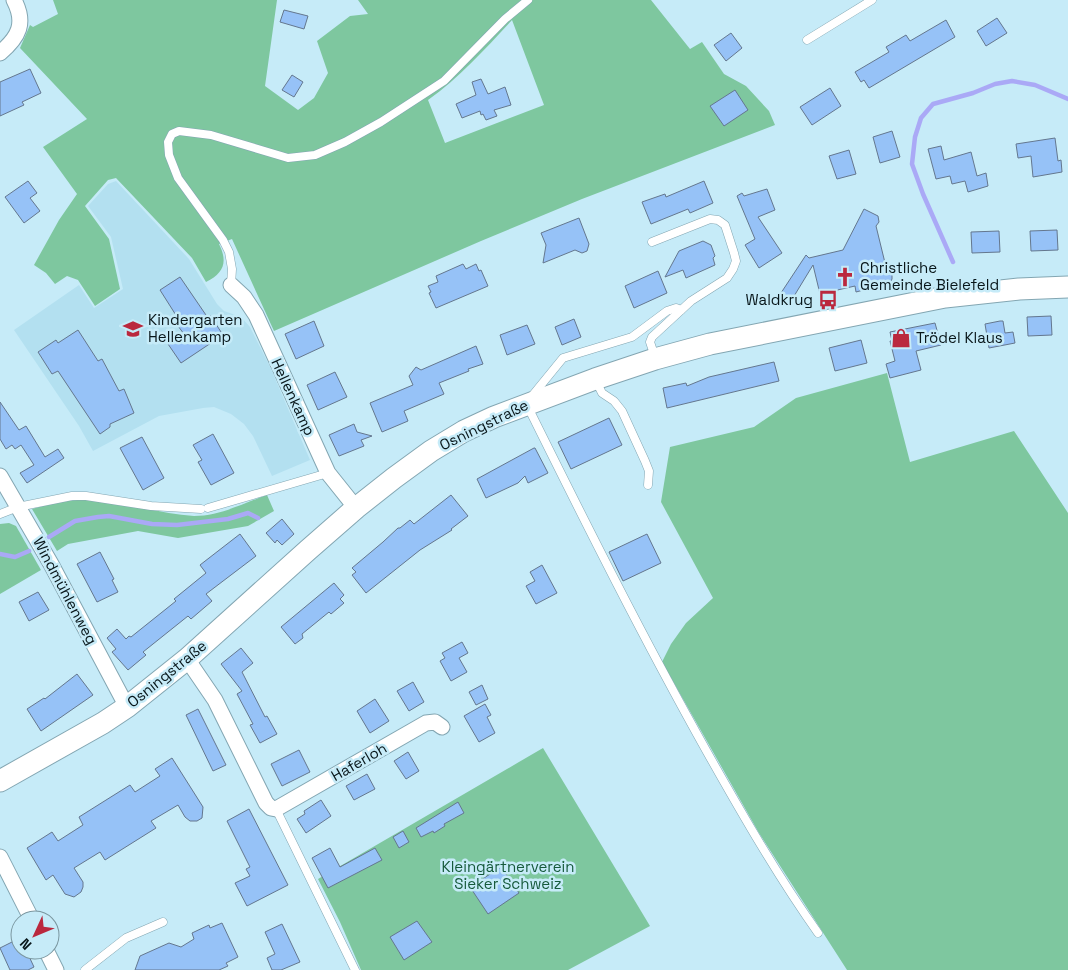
<svg xmlns="http://www.w3.org/2000/svg" width="1068" height="970" viewBox="0 0 1068 970" font-family="'Space Grotesk',sans-serif">
<style>
.built{fill:#b3e0f0}
.green{fill:#7ec79f;fill-rule:evenodd}
.lines{fill:none;stroke-linecap:round;stroke-linejoin:round}
.stream{stroke:#aaa9f6;stroke-width:4.5}
.building{fill:#96c2f7;stroke:#64778e}
.service-casing{stroke:#83a6b2;stroke-width:9}
.minor-casing{stroke:#83a6b2;stroke-width:17}
.secondary-casing{stroke:#83a6b2;stroke-width:23}
.service{stroke:#fff;stroke-width:8}
.minor{stroke:#fff;stroke-width:15}
.secondary{stroke:#fff;stroke-width:21}
.labels{text-anchor:middle;stroke-width:5;stroke-linejoin:round;paint-order:stroke}
.poi-label{font-size:15px;fill:#08161a;stroke:#c6ebf8;text-anchor:start}
.street-label{font-size:15px;fill:#08161a;stroke:#c6ebf8}
.park-label{font-size:15px;fill:#165a3b;stroke:#c6ebf8}
</style>
<rect width="100%" height="100%" fill="#c6ebf8"/>
<path class="built" d="M116 181 189 259 217 304 224 311 241 317 250 327 271 369 310 460 272 476 253 436 244 424 231 414 214 407 203 408 159 416 93 451 79 426 14 330 79 285 94 308 123 289 111 237 88 206 108 184Z"/>
<g class="green">
<path d="M53 0H277L265 86 298 110 314 98 328 73 317 41 350 16 368 14 358 0H651L690 49 702 42 724 74 746 86 769 111 775 125 582 199 481 241 274 331 232 239 219 244C228 262 224 273 206 282L192 258 116 178 108 180 85 206 109 239 120 289 95 306 78 280 67 276 55 284 46 273 34 265 59 220 77 194 43 147 87 119 20 48 30 25 33 27 58 14ZM512 20 544 105 445 143 428 100C460 77 485 49 512 20Z"/>
<path d="M887 373 910 462 1014 431 1068 513V970H847L759 833 662 662 671 644 686 623 713 598 661 502 670 447 754 427 796 398Z"/>
<path d="M267 495 274 511 248 526 178 538 138 531 68 544 57 551 32 509C50 504 70 499 89 500 124 501 159 514 194 516 220 516 244 503 267 495Z"/>
<path d="M9 523 16 526 41 570 0 594V524Z"/>
<path d="M543 748 650 926 568 970H361L340 922 318 879Z"/>
</g>
<g class="lines">
<g class="stream">
<path d="M953 262 923 194 912 164 915 137 921 118 933 104 973 93 995 84 1012 81 1035 85 1068 99"/>
<path d="M49 537 75 521 98 517 109 516 152 524 177 525 228 519 248 513 258 518"/>
<path d="M0 554 15 557 29 551"/>
</g>
</g>
<g class="building">
<path d="M284 10 308 16 304 29 280 22Z"/>
<path d="M997 18 1007 33 986 46 977 31Z"/>
<path d="M946 20 955 37 869 88 864 80 861 82 855 72 889 52 886 47 906 35 910 41Z"/>
<path d="M731 33 742 48 726 61 714 45Z"/>
<path d="M30 69 41 93 22 102 24 105 0 116V82Z"/>
<path d="M292 75 303 82 294 97 282 90Z"/>
<path d="M481 79 488 94 505 87 511 105 494 110 497 116 486 120 483 114 481 115 480 111 462 118 456 104 476 95 472 82Z"/>
<path d="M830 88 841 106 812 125 800 107Z"/>
<path d="M735 90 748 110 724 126 710 106Z"/>
<path d="M892 131 900 157 880 163 873 137Z"/>
<path d="M1055 138 1058 161 1061 160 1062 172 1033 177 1031 156 1018 158 1016 144Z"/>
<path d="M941 146 944 160 971 152 977 176 986 173 988 186 968 192 965 181 952 184 950 176 936 179 928 149Z"/>
<path d="M849 150 856 174 837 179 829 156Z"/>
<path d="M28 181 37 193 30 198 40 211 24 223 5 197Z"/>
<path d="M704 181 713 203 690 213 688 209 651 224 642 202 665 194 666 197Z"/>
<path d="M767 189 775 210 758 217 782 253 759 268 745 245 755 239 737 196 742 193 744 196Z"/>
<path d="M864 209 878 216 879 222 876 226 887 271 892 273V279L890 283 856 292 855 286 820 294 813 265 788 306 777 299 806 255 809 258 843 250Z"/>
<path d="M579 218 589 244 587 251 582 253 575 250 543 263 546 245 541 233Z"/>
<path d="M1057 230 1058 250 1031 251 1030 231Z"/>
<path d="M999 231 1000 252 972 253 971 232Z"/>
<path d="M703 241 711 245 715 256 713 258 715 265 686 278 683 270 665 277 679 251Z"/>
<path d="M463 264 466 269 476 264 479 271 481 270 488 286 436 308 429 293 431 292 428 286 438 282 436 276Z"/>
<path d="M658 271 667 293 634 308 625 286Z"/>
<path d="M180 277 208 318 210 315 223 335 181 363 168 344 184 334 175 322 179 320 160 290Z"/>
<path d="M1051 316 1052 335 1028 336 1027 317Z"/>
<path d="M574 319 581 337 562 345 555 327Z"/>
<path d="M314 321 324 346 296 359 285 334Z"/>
<path d="M1000 321H1003L1005 333 1013 332 1015 343 989 348 985 324Z"/>
<path d="M935 323 941 345 916 351 921 370 890 378 886 364 895 361 890 341H892L890 332Z"/>
<path d="M527 325 535 344 507 355 500 335Z"/>
<path d="M78 330 98 361 102 359 119 391 124 389 134 413 110 424V427L100 434 58 371 52 374 38 352 56 340 58 343Z"/>
<path d="M861 340 867 363 835 371 829 348Z"/>
<path d="M476 346 483 364 468 369 469 371 439 383 444 394 404 411 408 421 382 432 370 403 413 385 409 376 416 367 421 370Z"/>
<path d="M774 362 779 381 667 408 663 388 686 383 687 386 709 377Z"/>
<path d="M335 372 347 397 318 410 307 385Z"/>
<path d="M0 402 19 430 26 426 45 457 58 449 64 458 27 483 20 473 34 465 21 445 15 449 12 445 6 449 0 439Z"/>
<path d="M609 418 622 445 571 469 558 442Z"/>
<path d="M354 424 357 432 372 436 361 440 364 446 339 456 329 435Z"/>
<path d="M213 434 234 473 211 485 198 462 202 460 193 445Z"/>
<path d="M142 437 164 478 143 490 120 448Z"/>
<path d="M534 448H535L548 473 528 483 525 476 518 483 486 498 477 479Z"/>
<path d="M451 495 468 516 451 529 452 530 420 550 366 593 352 575 356 572 352 568 383 542 398 528H400L410 520 414 524Z"/>
<path d="M282 519 294 534 282 545 277 540 275 543 266 533Z"/>
<path d="M240 534 256 556 206 594 212 601 191 619 188 616 143 652 146 655 128 670 112 652 116 649 107 638 117 629 126 639 129 636 131 637 176 601 174 599 206 573 200 565Z"/>
<path d="M647 534 661 563 623 581 609 552Z"/>
<path d="M100 552 114 579 112 580 118 592 97 602 77 564Z"/>
<path d="M542 565 557 593 536 604 526 586 535 581 530 572Z"/>
<path d="M334 583 344 595 340 599 344 603 331 614 329 612 302 634 303 638 295 644 281 627Z"/>
<path d="M38 592 49 610 29 621 19 602Z"/>
<path d="M462 642 468 653 459 658 467 672 451 681 440 661 445 658 442 653Z"/>
<path d="M241 648 253 663 242 672 265 717 267 716 277 734 260 743 250 725 253 724 237 694 242 691 221 664Z"/>
<path d="M77 674 93 695 41 731 27 709 44 698 45 699Z"/>
<path d="M413 682 424 702 409 711 397 691Z"/>
<path d="M482 685 488 699 476 705 469 692Z"/>
<path d="M375 699 389 721 370 733 357 711Z"/>
<path d="M485 704 491 715 487 717 495 733 479 742 464 716Z"/>
<path d="M198 709 226 765 213 771 186 715Z"/>
<path d="M299 750 310 772 282 786 271 764Z"/>
<path d="M408 752 419 771 406 779 394 761Z"/>
<path d="M172 758 203 807 202 818 197 821H190L185 817 178 805 151 821 156 828 105 860 100 852 74 868 83 882V887L81 892 74 897 65 894 53 875 46 880 27 848 52 832 58 841 83 825 79 817 130 785 135 792 160 776 155 769Z"/>
<path d="M367 774 375 789 354 800 346 786Z"/>
<path d="M321 800 331 816 306 833 297 819 305 814 304 811Z"/>
<path d="M458 802 464 813 444 824 445 826 434 833 433 831 421 837 416 828Z"/>
<path d="M249 809 288 885 247 906 235 883 250 876 246 869 250 867 227 821Z"/>
<path d="M403 831 409 842 399 848 393 837Z"/>
<path d="M330 848 340 867 375 848 382 860 328 888 312 858Z"/>
<path d="M501 867 519 893 488 914 470 887Z"/>
<path d="M417 921 432 942 404 960 390 937Z"/>
<path d="M222 923 238 957 226 963 228 966 219 970H135L140 956 169 943 181 947 194 939 192 933 209 925 210 928Z"/>
<path d="M282 924 300 962 281 970H272L267 958 275 954 265 932Z"/>
<path d="M20 938V950H26L34 967 28 970H10L0 948Z"/>
</g>
<g class="lines">
<defs>
<g id="service">
<path d="M807 40 872 0"/>
<path d="M652 242 710 219 718 220 725 225 734 253 736 261 733 269 727 278 691 301 652 337 650 342 655 357"/>
<path d="M231 285 232 269 229 252 223 240 178 178 169 155 168 142 172 134 179 131 211 135 288 158 315 155 345 142 381 122 444 81 505 19 528 0"/>
<path d="M596 381 602 393 614 401 622 411 645 461 649 471 648 485"/>
<path d="M532 396 563 358 632 337 667 311 676 308 681 310"/>
<path d="M527 405C585 522 643 638 707 752 742 814 777 875 818 933"/>
<path d="M208 508 328 473"/>
<path d="M0 514 18 507 72 496H86L151 506 201 509"/>
<path d="M276 809 355 970"/>
<path d="M85 970 126 938 163 922"/>
</g>
<g id="minor">
<path d="M0 53C19 37 26 23 14 0"/>
<path d="M231 285 244 297 256 315 328 473 356 508"/>
<path d="M0 476 51 564 127 707"/>
<path d="M187 659 215 700 266 803 271 808 276 809 426 723 435 722 442 727"/>
<path d="M0 857 32 920"/>
<path d="M46 950 56 970"/>
</g>
<path id="secondary" d="M0 781 103 723 127 707 187 659 308 550 356 508 394 478 431 451 464 431 494 417 595 379 655 359 710 344 945 297 1019 289 1068 287"/>
</defs>
<use href="#service" class="service-casing"/>
<use href="#minor" class="minor-casing"/>
<use href="#secondary" class="secondary-casing"/>
<use href="#service" class="service"/>
<use href="#minor" class="minor"/>
<use href="#secondary" class="secondary"/>
</g>
<defs>
<symbol id="church-bare" viewBox="-9 -9 18 18"><path d="M-1.2-6h2.4v3.5h3.3v2.4h-3.3V6h-2.4V-.1h-3.3v-2.4h3.3Z" fill="#ba283e" stroke="#c6ebf8" stroke-width="2.5" paint-order="stroke"/></symbol>
<symbol id="bus-bare" viewBox="-9 -9 18 18"><path d="M-5-6H5V4H4V6H2V4H-2V6H-4V4H-5ZM-3.5-4V0h7V-4ZM-3.5 1.2v1.5H-2V1.2ZM2 1.2v1.5H3.5V1.2Z" fill="#ba283e" stroke="#c6ebf8" stroke-width="2.5" paint-order="stroke"/></symbol>
<symbol id="school-bare" viewBox="-9 -9 18 18"><path d="M0-5L7-2L0 1L-7-2ZM-4 1L0 2.5L4 1V4Q0 6-4 4Z" fill="#ba283e" stroke="#c6ebf8" stroke-width="2.5" paint-order="stroke"/></symbol>
<symbol id="shop-bare" viewBox="-9 -9 18 18"><path d="M-5-2.5h2.3a2.7 3.5 0 0 1 5.4 0H5L5.5 6h-11ZM-1.5-2.5h3a1.5 2.3 0 0 0-3 0Z" fill="#ba283e" stroke="#c6ebf8" stroke-width="2.5" paint-order="stroke"/></symbol>
</defs>
<g fill-rule="evenodd">
<use href="#church-bare" x="831" y="263" width="28" height="28"/>
<use href="#bus-bare" x="814" y="286" width="28" height="28"/>
<use href="#school-bare" x="119" y="315" width="28" height="28"/>
<use href="#shop-bare" x="887" y="324" width="28" height="28"/>
</g>
<g class="labels">
<g class="poi-label">
<text x="860" y="273">Christliche<tspan x="860" dy="17">Gemeinde Bielefeld</tspan></text>
<text x="813" y="305" text-anchor="end">Waldkrug</text>
<text x="148" y="325">Kindergarten<tspan x="148" dy="17">Hellenkamp</tspan></text>
<text x="916" y="343">Trödel Klaus</text>
</g>
<g class="street-label">
<text transform="translate(293 397) rotate(65)" y="5">Hellenkamp</text>
<text transform="translate(484 425) rotate(-26)" y="5">Osningstraße</text>
<text transform="translate(65 591) rotate(62)" y="5">Windmühlenweg</text>
<text transform="translate(167 674) rotate(-39)" y="5">Osningstraße</text>
<text transform="translate(359 762) rotate(-30)" y="5">Haferloh</text>
</g>
<g class="park-label">
<text x="508" y="872">Kleingärtnerverein<tspan x="508" dy="17">Sieker Schweiz</tspan></text>
</g>
</g>
<g transform="translate(35 935) rotate(226)"><circle r="24" fill="#c6ebf8" stroke="#7a969f"/>
<path d="M0-4L9 19L0 12L-9 19Z" fill="#ba283e"/>
<text y="-8" font-size="14" font-weight="bold" text-anchor="middle" fill="#08161a">N</text>
</g>
</svg>
